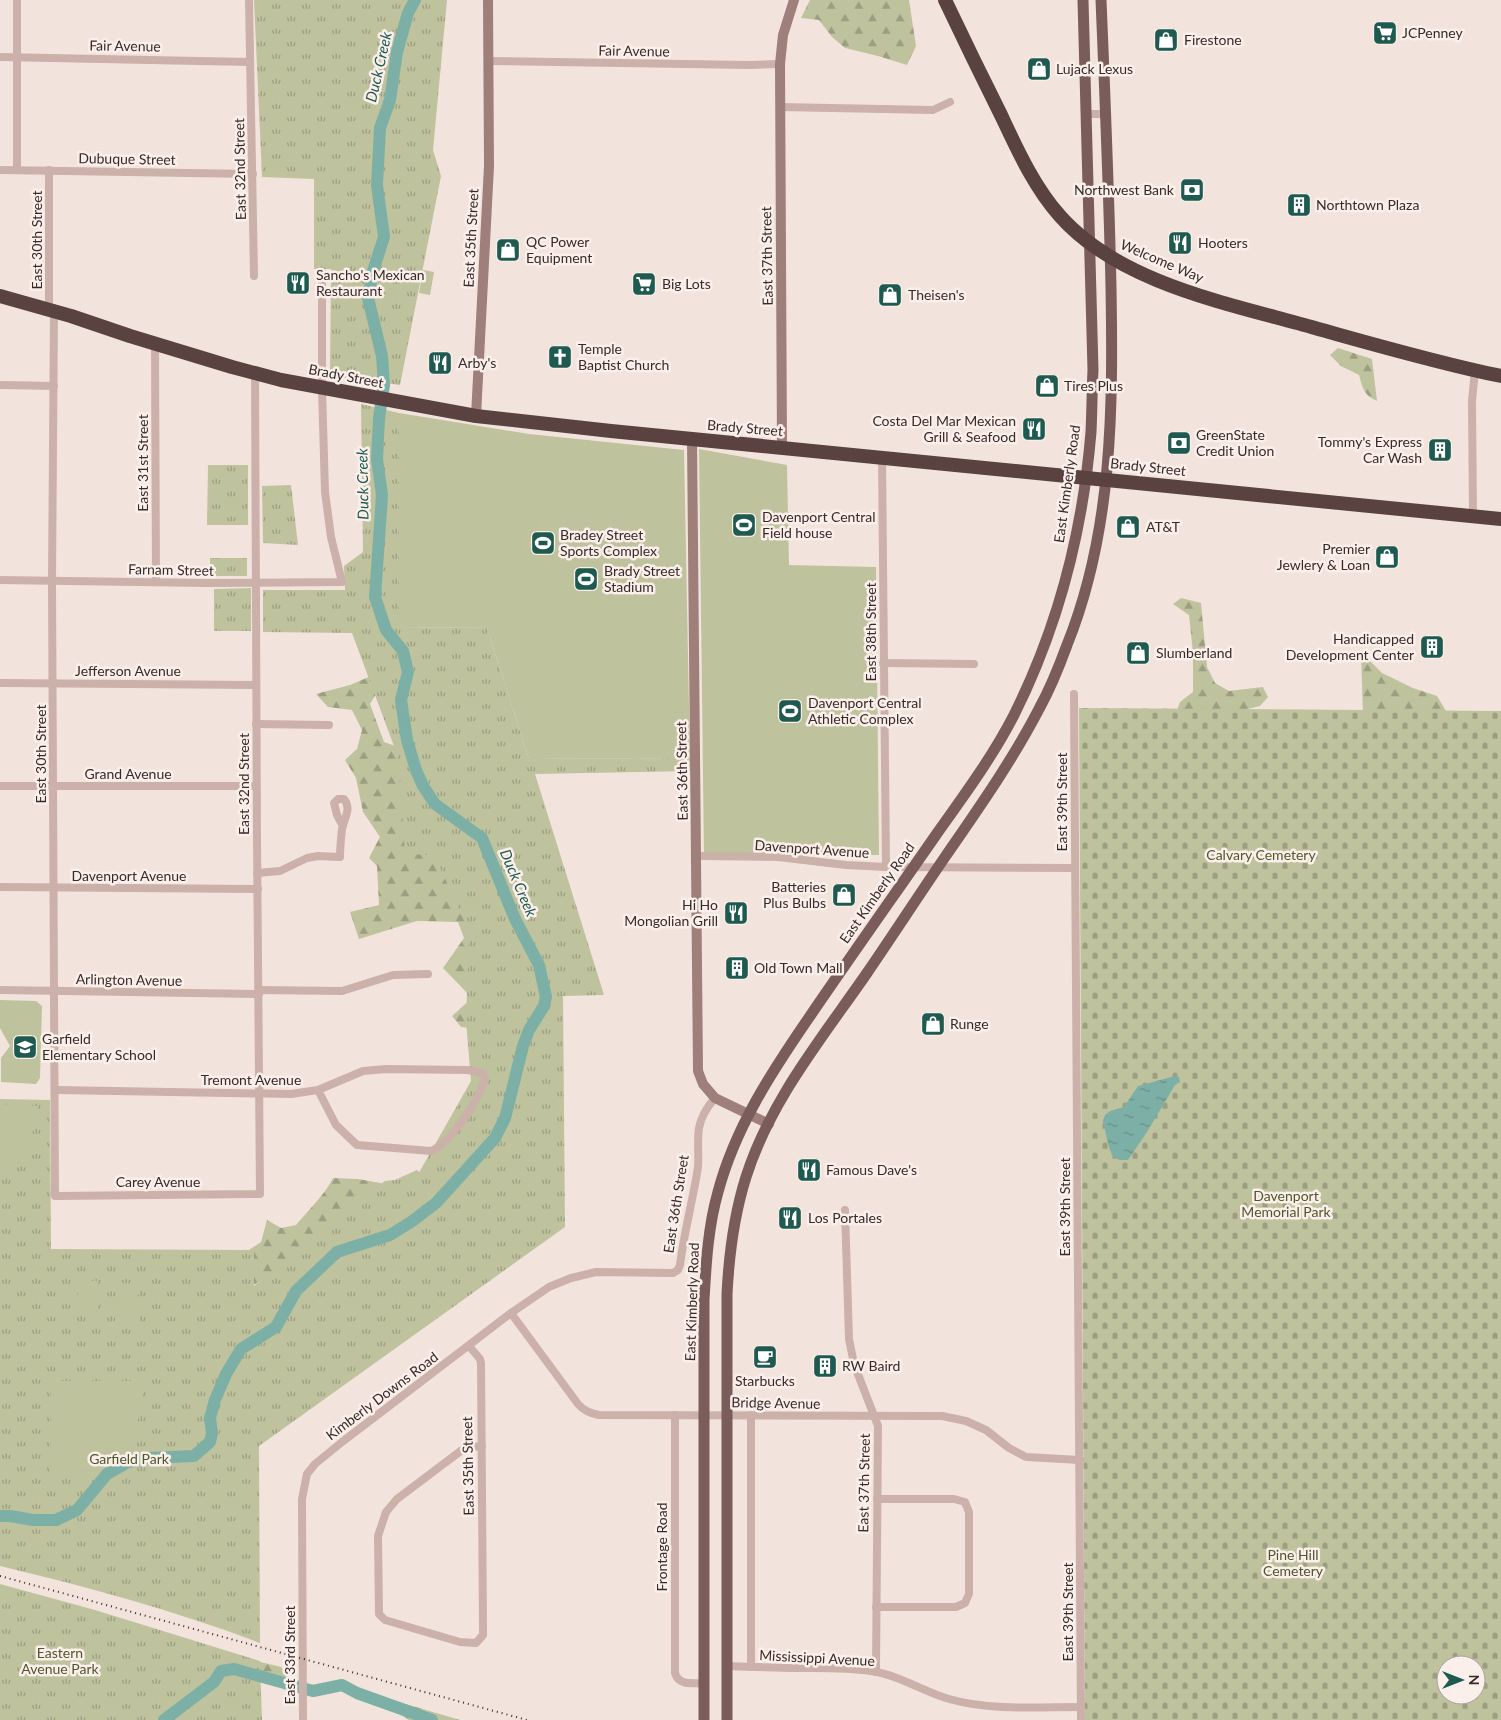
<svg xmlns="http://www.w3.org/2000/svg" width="1501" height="1720" viewBox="0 0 1501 1720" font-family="Lato,sans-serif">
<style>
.forest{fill:url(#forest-firs)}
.cemetery{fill:url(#cemetery-stones);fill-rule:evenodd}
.park{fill:url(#park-tufts)}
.pitch{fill:#bec29d}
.water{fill:url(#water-ripples)}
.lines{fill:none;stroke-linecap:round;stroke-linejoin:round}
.river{stroke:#7cb0a6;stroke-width:12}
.street{stroke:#cbb1a9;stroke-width:8}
.secondary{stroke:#9e7f7a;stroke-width:10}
.primary{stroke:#7a5d5a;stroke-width:11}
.highway{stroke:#594240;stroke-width:14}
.rail{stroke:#382a29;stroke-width:2;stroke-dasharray:1 4;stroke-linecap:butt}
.labels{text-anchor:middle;stroke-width:5;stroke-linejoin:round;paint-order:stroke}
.poi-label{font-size:14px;fill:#382a29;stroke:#faefea;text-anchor:start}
.street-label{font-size:14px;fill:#382a29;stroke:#faefea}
.park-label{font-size:14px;fill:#50562c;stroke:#faefea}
.water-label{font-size:15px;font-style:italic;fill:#1e5a50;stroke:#faefea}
</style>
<defs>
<pattern id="forest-firs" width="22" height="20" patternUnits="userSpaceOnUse" patternTransform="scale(1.25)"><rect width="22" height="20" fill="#bec29d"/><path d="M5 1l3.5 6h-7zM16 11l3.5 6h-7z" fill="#9b9e80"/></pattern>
<pattern id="cemetery-stones" width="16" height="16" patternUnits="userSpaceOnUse" patternTransform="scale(1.25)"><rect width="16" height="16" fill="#bec29d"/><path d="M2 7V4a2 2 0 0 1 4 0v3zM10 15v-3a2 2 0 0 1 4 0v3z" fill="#9b9e80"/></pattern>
<pattern id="park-tufts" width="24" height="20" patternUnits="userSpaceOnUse" patternTransform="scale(1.25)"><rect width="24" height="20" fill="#bec29d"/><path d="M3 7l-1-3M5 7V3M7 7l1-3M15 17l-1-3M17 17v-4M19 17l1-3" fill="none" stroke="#9b9e80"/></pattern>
<pattern id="water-ripples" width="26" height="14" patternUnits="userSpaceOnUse" patternTransform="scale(1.25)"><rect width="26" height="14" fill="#7cb0a6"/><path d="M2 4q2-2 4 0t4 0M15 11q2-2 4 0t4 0" fill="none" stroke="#678f87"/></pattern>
</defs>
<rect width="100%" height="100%" fill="#f2e4dd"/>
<g class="forest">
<path d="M810 0H909L916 46 907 65 878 56 845 48 832 37 819 20 801 18Z"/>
<path d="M1338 348 1372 359 1377 401C1364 395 1363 389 1359 375L1341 366 1330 355Z"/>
<path d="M1181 598 1201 603 1207 667 1215 683 1229 691 1263 687 1268 697 1260 706 1219 716 1174 719 1180 702 1193 692V653L1189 615 1173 604Z"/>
<path d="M1361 652 1382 673 1413 688 1437 696 1449 716 1363 715Z"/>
<path d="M371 676 379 689 370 704 384 742 398 747 478 917 494 1031 461 1027 452 1016 472 998 443 968 464 938 458 922 417 921 359 939 350 912 379 905 377 866 369 858 380 837 363 812 356 778 345 760 357 749 362 730 352 710 328 707 316 694 350 685Z"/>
<path d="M417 1170 425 1177 278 1271 250 1287 243 1254 261 1242 267 1220 281 1228 296 1225C309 1209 324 1196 333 1178L358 1179 386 1184Z"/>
<path d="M244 1658 281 1667 292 1681 242 1667Z"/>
<path d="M389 1699 460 1720H409L382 1702Z"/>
</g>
<path class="cemetery" d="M1079 708 1501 711V1720H1085ZM1446 1665H1476V1695H1446Z"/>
<g class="park">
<path d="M254 0H447L433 150 441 176 400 385 330 376 331 269H314V179L262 177Z"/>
<path d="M361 404 399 413V627L487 628 529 759 690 758 691 771 535 774 604 995 563 996 565 1227 259 1446 260 1643C176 1611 88 1587 0 1566V1099L50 1100 51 1249 254 1250V1286L385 1181 416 1178 471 1081 466 1021 469 930 434 855 405 854 398 757 352 633 263 632V590H345L344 566 363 552Z"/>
<path d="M208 465H248V525H207Z"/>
<path d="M291 485 298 545 263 543 262 486Z"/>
<rect x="210" y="558" width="37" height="18"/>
<path d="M251 588V631H214V589Z"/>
<path d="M0 1584 95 1610 260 1661 262 1720H0Z"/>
</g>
<g class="pitch">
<path d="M423 270 434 272 430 295 419 293Z"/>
<path d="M399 413 529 434 684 450 690 758 529 759 487 628 399 627Z"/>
<path d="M699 449 787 465 789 565 876 567 879 855 704 856Z"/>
<path d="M0 1000 36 1001 42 1006 40 1078 36 1084 1 1082V1058L10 1046 0 1028Z"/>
<path d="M0 1104 37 1106C35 1135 28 1153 0 1165Z"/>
<path d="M78 1281H98L97 1314 77 1313Z"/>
<path d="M117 1283 141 1284 140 1295 116 1294Z"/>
<path d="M116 1298 140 1299 139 1311 115 1309Z"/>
<path d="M115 1314 140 1315 139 1326 115 1325Z"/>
<path d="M59 1381H143C143 1422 128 1460 85 1471 74 1474 61 1474 50 1474L51 1388Z"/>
</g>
<path class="water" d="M1175 1076 1179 1077 1180 1082 1175 1085 1147 1132 1128 1160H1119L1112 1155 1108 1144 1103 1121 1105 1115 1110 1111 1124 1107 1138 1086Z"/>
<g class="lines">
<g class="river">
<path d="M0 1516H10L33 1520H56L77 1510 107 1474 128 1462 148 1458 194 1456 210 1442 212 1433 210 1418 215 1400 226 1374 241 1349 276 1327 296 1291 337 1252 390 1235 411 1222 436 1203 495 1138 505 1118 523 1046 529 1030 544 1006 546 997 539 965 515 919 482 838 435 804 423 786 416 770 407 740 401 700 408 672 403 651 386 630 375 597 382 495 377 459 379 418 384 385 382 356 368 298 373 271 384 237 377 185 380 128 390 100 397 52 408 13 415 0"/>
<path d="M164 1720 214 1682 221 1671 234 1669 313 1691 342 1685 357 1693 432 1720"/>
</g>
<g class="street">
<path d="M249 0 254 276"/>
<path d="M0 57 250 62"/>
<path d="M488 61 749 65 780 64"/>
<path d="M780 107 933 110 950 102"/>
<path d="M1086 114H1106"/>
<path d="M0 170 253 174"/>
<path d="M17 170V0"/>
<path d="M49 170V310"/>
<path d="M54 311 52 581 55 1196 260 1194 257 840 255 373"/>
<path d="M155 343 156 582"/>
<path d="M0 385 54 386"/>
<path d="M882 457 886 867"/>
<path d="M1473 516 1472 401 1475 370"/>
<path d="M0 580 206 583 342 582 331 537 325 492 322 388V272"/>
<path d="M883 663 974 664"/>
<path d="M0 683 256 685"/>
<path d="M1074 694 1081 1720"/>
<path d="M256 724 329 725"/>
<path d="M0 786H256"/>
<path d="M697 856 778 857 846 865 886 867 1075 868"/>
<path d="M257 873 280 871 307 858 318 856 340 857C340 848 341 838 342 829 344 818 352 809 344 799H338L334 803 337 815 343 826"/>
<path d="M0 887 258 889"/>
<path d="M0 990 259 994"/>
<path d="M259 990 342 991 393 975 428 974"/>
<path d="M56 1090 291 1094 318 1090 363 1071 386 1069 468 1070 482 1073 485 1077C481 1097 451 1143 431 1151L357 1145 336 1125 318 1090"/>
<path d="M845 1210 849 1339 854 1364 878 1426 876 1672"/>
<path d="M511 1313 578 1404C584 1411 590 1413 599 1415L942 1416 966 1421 986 1430 1009 1448 1026 1457 1080 1460"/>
<path d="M469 1346 480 1359 481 1363 483 1626V1635L476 1643 460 1642 385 1620 379 1614 378 1536 386 1512 397 1499 462 1450 468 1447 482 1446"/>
<path d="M675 1415V1673C679 1686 692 1683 704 1683"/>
<path d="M751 1415V1667"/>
<path d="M876 1607H956L965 1603 969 1594V1512L965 1502 954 1499H877"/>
<path d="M727 1666C754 1667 782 1668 810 1668 830 1668 851 1668 871 1671 899 1675 922 1691 949 1699 992 1711 1038 1707 1081 1707"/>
<path d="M303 1720 302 1499 307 1474 315 1464 342 1442 511 1313 549 1287 571 1278 596 1272 673 1273 678 1270 680 1265C684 1232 693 1200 698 1167 699 1154 697 1141 699 1128 701 1117 707 1107 715 1098"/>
</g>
<g class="secondary">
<path d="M476 416 489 166 488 0"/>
<path d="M692 439 698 1071 703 1084 715 1098 769 1124"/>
<path d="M782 447 780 64 783 35 794 0"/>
</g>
<g class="primary">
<path d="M704 1720V1300C706 1264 708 1227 718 1192 735 1128 771 1073 808 1019 851 956 895 894 938 832 965 794 993 756 1014 715 1058 627 1083 529 1091 432 1092 411 1092 390 1093 370L1083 0"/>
<path d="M727 1720V1294C729 1254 734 1215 746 1177 770 1101 822 1038 867 973 893 935 919 895 945 857 978 809 1012 761 1039 709 1050 689 1059 667 1067 645 1113 531 1113 408 1111 287 1109 191 1105 96 1101 0"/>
</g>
<g class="highway">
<path d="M945 0C963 38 982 77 1001 115 1017 149 1034 187 1060 216 1120 284 1231 304 1315 328 1376 345 1438 363 1501 376"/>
<path d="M0 296 71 316 130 336 232 367 281 380 476 416 611 431 1501 519"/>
</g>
<path class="rail" d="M0 1576 527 1720"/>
</g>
<defs>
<symbol id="supermarket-square" viewBox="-11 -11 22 22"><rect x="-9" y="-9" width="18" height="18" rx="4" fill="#1e5a50" stroke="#faefea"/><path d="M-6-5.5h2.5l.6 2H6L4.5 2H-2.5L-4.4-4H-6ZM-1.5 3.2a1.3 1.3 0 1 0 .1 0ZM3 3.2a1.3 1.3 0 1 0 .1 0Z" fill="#fff"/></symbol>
<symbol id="shop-square" viewBox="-11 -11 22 22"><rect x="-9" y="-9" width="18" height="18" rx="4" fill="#1e5a50" stroke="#faefea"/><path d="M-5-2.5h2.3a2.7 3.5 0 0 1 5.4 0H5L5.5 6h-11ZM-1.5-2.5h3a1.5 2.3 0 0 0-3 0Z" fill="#fff"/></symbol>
<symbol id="bank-square" viewBox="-11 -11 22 22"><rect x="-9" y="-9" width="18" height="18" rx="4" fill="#1e5a50" stroke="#faefea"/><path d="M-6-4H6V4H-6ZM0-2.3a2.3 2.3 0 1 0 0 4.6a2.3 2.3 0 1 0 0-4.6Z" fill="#fff"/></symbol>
<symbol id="building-square" viewBox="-11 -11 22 22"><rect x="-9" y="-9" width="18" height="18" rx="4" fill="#1e5a50" stroke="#faefea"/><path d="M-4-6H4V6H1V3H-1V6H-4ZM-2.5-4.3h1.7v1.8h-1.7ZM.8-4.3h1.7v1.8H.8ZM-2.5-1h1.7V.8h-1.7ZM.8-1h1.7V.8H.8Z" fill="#fff"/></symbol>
<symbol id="restaurant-square" viewBox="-11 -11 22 22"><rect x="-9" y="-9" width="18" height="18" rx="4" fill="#1e5a50" stroke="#faefea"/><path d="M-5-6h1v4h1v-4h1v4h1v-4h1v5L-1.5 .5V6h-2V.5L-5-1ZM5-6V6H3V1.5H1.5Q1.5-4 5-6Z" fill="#fff"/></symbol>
<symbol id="church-square" viewBox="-11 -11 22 22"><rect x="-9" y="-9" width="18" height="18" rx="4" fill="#1e5a50" stroke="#faefea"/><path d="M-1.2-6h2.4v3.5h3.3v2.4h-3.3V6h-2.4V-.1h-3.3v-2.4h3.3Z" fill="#fff"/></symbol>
<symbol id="stadium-square" viewBox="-11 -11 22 22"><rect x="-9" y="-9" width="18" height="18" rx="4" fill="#1e5a50" stroke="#faefea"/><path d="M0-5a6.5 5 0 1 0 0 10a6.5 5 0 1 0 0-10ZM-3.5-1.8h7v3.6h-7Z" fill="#fff"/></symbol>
<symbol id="school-square" viewBox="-11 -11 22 22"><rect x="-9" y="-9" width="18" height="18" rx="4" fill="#1e5a50" stroke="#faefea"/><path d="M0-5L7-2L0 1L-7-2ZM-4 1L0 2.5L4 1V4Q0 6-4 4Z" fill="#fff"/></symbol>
<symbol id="cafe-square" viewBox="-11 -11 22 22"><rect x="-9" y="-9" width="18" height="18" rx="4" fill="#1e5a50" stroke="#faefea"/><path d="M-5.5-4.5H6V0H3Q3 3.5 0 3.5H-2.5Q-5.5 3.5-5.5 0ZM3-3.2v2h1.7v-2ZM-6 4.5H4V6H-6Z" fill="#fff"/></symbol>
</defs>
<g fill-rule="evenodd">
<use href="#supermarket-square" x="1371" y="19" width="28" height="28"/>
<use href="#shop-square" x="1152" y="26" width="28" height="28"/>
<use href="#shop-square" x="1025" y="55" width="28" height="28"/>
<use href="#bank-square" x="1178" y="176" width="28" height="28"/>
<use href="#building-square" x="1285" y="191" width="28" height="28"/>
<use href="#restaurant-square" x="1166" y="229" width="28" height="28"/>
<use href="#shop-square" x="494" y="236" width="28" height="28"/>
<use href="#restaurant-square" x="284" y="269" width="28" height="28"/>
<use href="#supermarket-square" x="630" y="270" width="28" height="28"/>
<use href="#shop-square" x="876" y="281" width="28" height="28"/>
<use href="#church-square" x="546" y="343" width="28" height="28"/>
<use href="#restaurant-square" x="426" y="349" width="28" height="28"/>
<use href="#shop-square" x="1033" y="372" width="28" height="28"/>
<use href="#restaurant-square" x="1020" y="415" width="28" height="28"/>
<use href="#bank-square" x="1165" y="429" width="28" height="28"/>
<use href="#building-square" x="1426" y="436" width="28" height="28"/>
<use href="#stadium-square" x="730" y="511" width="28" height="28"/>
<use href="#shop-square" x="1114" y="513" width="28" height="28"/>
<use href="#stadium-square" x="529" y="529" width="28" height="28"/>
<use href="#shop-square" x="1373" y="543" width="28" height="28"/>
<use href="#stadium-square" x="572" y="565" width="28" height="28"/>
<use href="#building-square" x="1418" y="633" width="28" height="28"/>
<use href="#shop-square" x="1124" y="639" width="28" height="28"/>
<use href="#stadium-square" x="776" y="697" width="28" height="28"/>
<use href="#shop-square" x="830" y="881" width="28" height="28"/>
<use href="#restaurant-square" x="722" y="899" width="28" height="28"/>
<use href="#building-square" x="723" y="954" width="28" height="28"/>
<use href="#shop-square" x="919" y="1010" width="28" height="28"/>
<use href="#school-square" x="11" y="1033" width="28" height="28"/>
<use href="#restaurant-square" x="795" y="1156" width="28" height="28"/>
<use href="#restaurant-square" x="776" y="1204" width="28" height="28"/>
<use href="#cafe-square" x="751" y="1343" width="28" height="28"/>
<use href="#building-square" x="811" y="1352" width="28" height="28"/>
</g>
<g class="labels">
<g class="poi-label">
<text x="1402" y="38">JCPenney</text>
<text x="1184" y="45">Firestone</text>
<text x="1056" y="74">Lujack Lexus</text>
<text x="1174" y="195" text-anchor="end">Northwest Bank</text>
<text x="1316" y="210">Northtown Plaza</text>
<text x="526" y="247">QC Power<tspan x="526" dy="16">Equipment</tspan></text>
<text x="1198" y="248">Hooters</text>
<text x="316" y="280">Sancho's Mexican<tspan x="316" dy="16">Restaurant</tspan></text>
<text x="662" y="289">Big Lots</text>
<text x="908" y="300">Theisen's</text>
<text x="578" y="354">Temple<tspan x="578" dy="16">Baptist Church</tspan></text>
<text x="458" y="368">Arby's</text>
<text x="1064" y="391">Tires Plus</text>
<text x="1016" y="426" text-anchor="end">Costa Del Mar Mexican<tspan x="1016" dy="16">Grill &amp; Seafood</tspan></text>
<text x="1196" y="440">GreenState<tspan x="1196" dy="16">Credit Union</tspan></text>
<text x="1422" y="447" text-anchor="end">Tommy's Express<tspan x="1422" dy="16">Car Wash</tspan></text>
<text x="762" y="522">Davenport Central<tspan x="762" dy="16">Field house</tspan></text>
<text x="1146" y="532">AT&amp;T</text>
<text x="560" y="540">Bradey Street<tspan x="560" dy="16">Sports Complex</tspan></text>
<text x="1370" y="554" text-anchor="end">Premier<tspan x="1370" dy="16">Jewlery &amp; Loan</tspan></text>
<text x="604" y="576">Brady Street<tspan x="604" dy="16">Stadium</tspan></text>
<text x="1414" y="644" text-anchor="end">Handicapped<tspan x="1414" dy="16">Development Center</tspan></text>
<text x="1156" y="658">Slumberland</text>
<text x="808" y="708">Davenport Central<tspan x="808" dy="16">Athletic Complex</tspan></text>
<text x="826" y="892" text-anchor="end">Batteries<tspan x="826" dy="16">Plus Bulbs</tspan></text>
<text x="718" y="910" text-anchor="end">Hi Ho<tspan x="718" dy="16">Mongolian Grill</tspan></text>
<text x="754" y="973">Old Town Mall</text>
<text x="950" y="1029">Runge</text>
<text x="42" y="1044">Garfield<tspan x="42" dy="16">Elementary School</tspan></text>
<text x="826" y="1175">Famous Dave's</text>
<text x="808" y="1223">Los Portales</text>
<text x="842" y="1371">RW Baird</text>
<text x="765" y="1386" text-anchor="middle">Starbucks</text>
</g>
<g class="street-label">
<text transform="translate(125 46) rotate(1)" y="5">Fair Avenue</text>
<text transform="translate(634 51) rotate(1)" y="5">Fair Avenue</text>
<text transform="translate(127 159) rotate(1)" y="5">Dubuque Street</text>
<text transform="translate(240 169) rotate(-91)" y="5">East 32nd Street</text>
<text transform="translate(471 238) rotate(-87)" y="5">East 35th Street</text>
<text transform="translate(37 240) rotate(-90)" y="5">East 30th Street</text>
<text transform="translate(767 256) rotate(-91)" y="5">East 37th Street</text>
<text transform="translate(1162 261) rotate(23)" y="5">Welcome Way</text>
<text transform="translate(346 376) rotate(11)" y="5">Brady Street</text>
<text transform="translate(745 428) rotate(5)" y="5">Brady Street</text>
<text transform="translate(143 463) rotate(-90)" y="5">East 31st Street</text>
<text transform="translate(1148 467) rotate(6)" y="5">Brady Street</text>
<text transform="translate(1067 484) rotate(-82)" y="5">East Kimberly Road</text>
<text transform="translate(171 570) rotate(1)" y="5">Farnam Street</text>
<text transform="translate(871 632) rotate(-90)" y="5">East 38th Street</text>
<text x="128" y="676">Jefferson Avenue</text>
<text transform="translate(41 754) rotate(-90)" y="5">East 30th Street</text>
<text transform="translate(682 771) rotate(-91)" y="5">East 36th Street</text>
<text x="128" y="779">Grand Avenue</text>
<text transform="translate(244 784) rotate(-90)" y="5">East 32nd Street</text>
<text transform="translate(1062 802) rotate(-90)" y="5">East 39th Street</text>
<text transform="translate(812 849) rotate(4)" y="5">Davenport Avenue</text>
<text x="129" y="881">Davenport Avenue</text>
<text transform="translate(877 893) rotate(-55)" y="5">East Kimberly Road</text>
<text transform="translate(129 980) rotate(1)" y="5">Arlington Avenue</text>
<text x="251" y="1085">Tremont Avenue</text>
<text x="158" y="1187">Carey Avenue</text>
<text transform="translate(676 1204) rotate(-81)" y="5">East 36th Street</text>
<text transform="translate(1065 1207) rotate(-90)" y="5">East 39th Street</text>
<text transform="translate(692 1302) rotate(-88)" y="5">East Kimberly Road</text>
<text transform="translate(382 1396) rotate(-37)" y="5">Kimberly Downs Road</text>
<text transform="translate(776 1403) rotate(1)" y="5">Bridge Avenue</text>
<text transform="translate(468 1466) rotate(-91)" y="5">East 35th Street</text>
<text transform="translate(864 1483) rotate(-89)" y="5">East 37th Street</text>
<text transform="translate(662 1547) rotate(-90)" y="5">Frontage Road</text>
<text transform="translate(1068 1612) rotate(-90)" y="5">East 39th Street</text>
<text transform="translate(290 1655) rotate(-90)" y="5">East 33rd Street</text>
<text transform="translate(817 1658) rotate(3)" y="5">Mississippi Avenue</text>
</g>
<g class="park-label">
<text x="1261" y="860">Calvary Cemetery</text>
<text x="1286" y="1201">Davenport<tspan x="1286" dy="16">Memorial Park</tspan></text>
<text x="129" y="1464">Garfield Park</text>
<text x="1293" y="1560">Pine Hill<tspan x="1293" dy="16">Cemetery</tspan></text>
<text x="60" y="1658">Eastern<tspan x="60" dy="16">Avenue Park</tspan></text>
</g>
<g class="water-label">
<text transform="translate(379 67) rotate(-77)" y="5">Duck Creek</text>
<text transform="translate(363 484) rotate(-91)" y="5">Duck Creek</text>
<text transform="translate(518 883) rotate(67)" y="5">Duck Creek</text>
</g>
</g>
<g transform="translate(1461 1680) rotate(90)"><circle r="24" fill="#faefea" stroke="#aca09d"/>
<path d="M0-4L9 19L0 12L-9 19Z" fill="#1e5a50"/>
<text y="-8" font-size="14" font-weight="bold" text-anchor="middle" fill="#382a29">N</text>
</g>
</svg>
